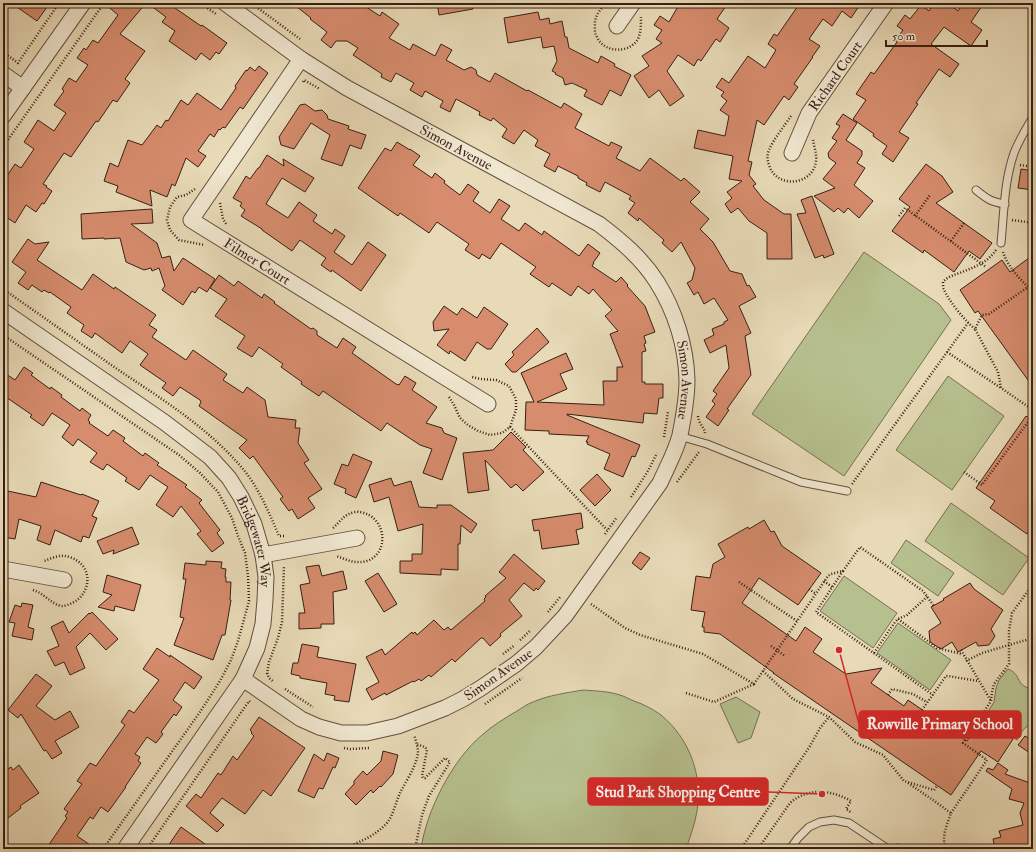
<svg xmlns="http://www.w3.org/2000/svg" width="1036" height="852" viewBox="0 0 1036 852" font-family="'IM FELL Double Pica',serif">
<style>
.green{fill:#b6c08e;stroke:#777051}
.building{fill:#d68c6d;stroke:#381f14}
.lines{fill:none;stroke-linecap:round;stroke-linejoin:round}
.lane-casing{stroke:#644e3d;stroke-width:9}
.street-casing{stroke:#644e3d;stroke-width:17}
.path{stroke:#381f14;stroke-width:2.5;stroke-dasharray:1 2;stroke-linecap:butt}
.lane{stroke:#f0e7d0;stroke-width:7}
.street{stroke:#f0e7d0;stroke-width:15}
.labels{text-anchor:middle;stroke-width:4;stroke-linejoin:round;paint-order:stroke}
.street-label{font-size:14px;fill:#381f14;stroke:#f0e7d0}
.leader{fill:none;stroke:#d62828;stroke-width:1.5}
.callout-dot{fill:#d62828;stroke:#f0e7d0;stroke-width:1.5}
.callout{fill:#d62828;stroke:#d62828;stroke-width:1.5}
.callout-label{font-size:15px;text-anchor:middle;font-weight:bold;fill:#fff}
</style>
<rect width="100%" height="100%" fill="#e8dab7"/>
<filter id="stains"><feTurbulence type="fractalNoise" baseFrequency=".005" numOctaves="4"/><feColorMatrix values="0 0 0 0 .2 0 0 0 0 .09 0 0 0 0 .02 0 0 0 .5 -.17"/></filter>
<radialGradient id="worn" r=".72"><stop offset=".6" stop-color="#630" stop-opacity="0"/><stop offset="1" stop-color="#630" stop-opacity=".3"/></radialGradient>
<g class="green">
<path d="M864 252 939 304 951 320 844 476 752 414Z"/>
<path d="M948 376 1004 416 952 490 896 450Z"/>
<path d="M951 503 1029 558 1003 595 925 541Z"/>
<path d="M906 540 954 573 938 596 891 563Z"/>
<path d="M844 576 897 613 873 648 820 611Z"/>
<path d="M898 623 951 660 930 690 877 653Z"/>
<path d="M1008 669C1023 675 1014 686 1033 689V724C1024 726 1021 733 1017 740L984 718 994 702 996 688 999 680Z"/>
<path d="M583 690C595 691 608 691 620 695 624 696 629 699 634 701 643 704 653 709 661 715 689 738 703 775 697 811 695 824 690 837 686 849H421C426 812 452 760 482 735 492 726 505 718 517 711 522 708 527 704 533 702 549 695 566 693 583 690Z"/>
<path d="M736 697 760 712 751 738 738 743 720 704Z"/>
</g>
<g class="building">
<path d="M11 3H50L37 21Z"/>
<path d="M104 3H146L120 34 145 51 125 79 130 83 117 102 113 100 98 122 96 121 71 157 64 153 43 184 47 186 46 187 52 191 44 204 42 203 36 212 26 205 15 223 3 215V182L15 164 21 168 34 149 24 142 38 120 54 131 66 113 54 105 64 91 62 89 69 78 76 82 88 65 77 58 84 48 86 50 93 40 98 43 118 15Z"/>
<path d="M147 3H178L175 8 201 26 202 25 227 43 219 54 216 52 210 60 201 53 196 60 169 41 175 31 162 22 166 17Z"/>
<path d="M292 3H360L380 16 382 12 399 24 389 38 410 50 413 44 435 56 441 44 452 50 446 60 464 70 471 67 476 70 477 75 490 82 495 73 527 91 528 90 561 108 564 103 582 114 575 128 609 146 611 142 622 147 616 158 640 171 650 158 681 181 684 178 700 192 690 202 709 219 700 229 713 242 730 271 742 274 747 286 749 285 756 297 739 306 751 333 745 336 751 375 727 409 729 410 718 426 706 417 715 404 712 401 717 394 713 391 729 368 726 345 710 353 704 340 714 335 712 329 724 324V322L728 320 714 298 704 304 698 292 694 295 687 283 692 280 695 268 681 242 672 252 662 243 664 240 639 218 638 221 628 213 635 203 629 199 631 196 605 182 600 192 586 185 587 183 578 178V176L558 166 555 172 544 166 550 154 535 146 538 140 524 130 514 144 502 137 507 129 493 118 491 121 479 115 480 112 456 99 450 112 440 107 443 101 425 91 422 97 410 90 414 83 396 73 391 82 381 77 382 74 353 55 358 48 347 41H336L331 48 321 40 327 32 310 19 311 18Z"/>
<path d="M437 3H472L473 9 439 15Z"/>
<path d="M680 3H728L717 19 729 28 720 42 716 39 701 61 698 59 694 66 678 55 667 71 684 96 670 106 659 90 649 98 634 76 649 66 642 56 662 43 656 39 662 30 654 25 660 16 669 22Z"/>
<path d="M800 3H861L851 18 842 11 832 26 823 19 809 39 820 46 812 57H813L794 84 798 87 789 100 784 96 764 125 757 120 748 161 752 162 749 175 756 184 753 186 764 200 784 214H791L792 259H767V233L749 221 738 208 731 213 725 204 732 198 727 192 742 181 729 179 733 156 694 148 698 130 725 136 729 116 720 110 727 101 721 96 724 92 716 87 722 78 729 83 748 56 765 68 776 50 768 44 774 34 777 36Z"/>
<path d="M934 3H947L958 11 963 3H984L971 22 982 30 971 46 944 27 931 44 959 64 950 77 939 69 916 103 918 104 899 132 909 138 893 162 882 154 887 146 873 136 874 134 853 119 866 100 856 94 871 72 874 74 897 42 895 41 903 30 897 26 905 15 910 19 921 5 929 11Z"/>
<path d="M538 12 540 20 549 18 550 24 562 21 565 37H567L569 48 598 63 601 56 615 64 614 66 631 75 621 96 610 90 602 105 584 96 587 90 572 83 565 85 563 78 555 74 556 73 552 71 557 61 554 46 543 48 541 37 508 43 504 18Z"/>
<path d="M259 66 268 73 243 109 240 107 225 128 223 127 220 130 219 129 214 137 210 134 198 151 206 156 198 167 186 158 175 186 172 184 167 197 150 190 152 206 116 192 118 186 104 181 110 163 118 167 128 140 142 145 157 125 161 128 166 120 168 121 181 100 188 105 197 93 221 110 236 88 235 86 246 70 247 71 250 67 255 71Z"/>
<path d="M305 104 315 111 322 110 327 115 328 119 349 126 348 129 366 135 361 149 350 145 342 166 321 159 330 135 311 123 294 149 281 145 279 137 300 105Z"/>
<path d="M843 114 857 123 846 140 862 151V155L857 163 865 168 854 185 873 201 859 218 848 208 844 213 838 208 834 212 814 196 835 188 823 179 836 163 829 158 828 153 837 141 832 138 840 126 836 124Z"/>
<path d="M397 142 410 150V149L420 156 413 165 432 178 435 173 445 181 444 183 460 195 468 184 479 192 473 201 490 213 499 199 510 206 501 219 519 231 525 223 542 235 544 231 579 256 588 244 600 253 593 263H594L592 266 616 282 621 277 628 285 627 286 645 306 655 332 644 336 646 343 644 344 646 351 642 352V382H645V384H663V398H659L657 414 644 413 643 423 567 414V415L640 445 635 457 632 456 623 477 604 469 610 454 587 444 588 442H586L589 436 549 434V431L525 430 526 402H534L521 373 566 353 573 369 560 374 567 389 537 402 604 405 603 381H617V367H623L610 334 618 331 605 316 612 310 593 289 589 294 578 286 571 296 552 283 549 287 530 274 536 267 501 243 490 259 482 254 479 259 465 250 469 244 437 222 429 233 400 213 398 216 358 188 385 148 391 151Z"/>
<path d="M267 155 284 166 283 159 314 178 305 192 282 178 266 204 288 218 299 202 317 215 313 221 332 234 335 229 345 236 334 252 352 265 368 242 386 255 361 291 332 270 331 272 321 265 326 258 300 240 292 251 262 230V229L241 216 245 210 240 206 242 203 233 198 246 176 250 179 258 168H259Z"/>
<path d="M926 164 942 176 953 192 936 203 992 243 980 259 969 251 954 272 924 250 923 253 892 231 910 207 899 199Z"/>
<path d="M1021 169 1033 171V190L1018 188Z"/>
<path d="M812 196 834 254 824 258 823 255 815 258 797 214 806 213 801 200Z"/>
<path d="M152 209 153 223 131 224 157 243 162 258 170 256 174 271 183 258 215 279 207 292 199 287 195 293 192 291 183 305 162 290 165 286 159 268 152 271 151 268 144 270 126 262 120 238 104 239V238L82 239 81 214Z"/>
<path d="M28 239 35 244 49 242 37 260 82 290 93 274 114 289 115 287 156 315 149 325 157 330 152 337 186 360 193 350 227 374 223 380 243 393 247 387 265 400 268 417 296 420 295 428H300L298 443 309 460 304 463 322 489 308 498 315 508 298 519 292 509 289 511 280 499 283 497 253 456 250 459 239 448 247 440 199 406 201 402 200 400 180 387 173 396 162 388 166 383 140 365 148 354 130 341 122 353 95 333 92 338 81 331 84 325 67 313 71 307 50 292 49 293 44 290 42 292 32 285 28 290 18 283 26 272 12 262Z"/>
<path d="M1033 255V387L978 311 975 313 960 290 1002 260 1010 272Z"/>
<path d="M219 275 234 286 238 281 262 298 264 294 275 302 274 303 311 329 313 328 317 331V335L337 348 343 338 356 347 352 353 396 384 399 385 405 376 416 383 412 390 437 407 426 423 442 428 444 433 457 438 442 480 423 473 432 449 420 445 387 423 381 431 323 391 319 396 301 384 302 382 281 367 283 364 259 347 252 357 237 348 245 336 215 316 227 299 210 288Z"/>
<path d="M444 306 457 315 462 308 477 318 484 307 508 324 491 349H487L477 342 465 361 450 351 449 354 437 345 449 329 434 331 433 322Z"/>
<path d="M537 328 549 342 516 372H512L505 364 514 355 512 352Z"/>
<path d="M24 367 33 373 31 375 50 389 51 387 62 395 61 397 80 411 82 408 91 415 88 420 90 422 89 423 108 436 113 430 125 438 123 441 143 456 145 453 159 463 157 465 187 485 185 487 202 500 199 503 220 530 217 533 224 543 212 552 197 534 201 531 181 506 173 517 156 505 168 487 150 475 139 490 125 481 127 478 107 464 103 470 90 462 97 453 78 439 73 446 62 437 70 425 52 413 43 426 30 417 32 415 3 395V372L15 380Z"/>
<path d="M1026 416 1033 421V525L1027 534 990 508 995 501 976 488Z"/>
<path d="M511 432 526 447 523 450 544 472 523 491 516 484 511 488 485 460 489 490 468 493 463 453 493 450Z"/>
<path d="M353 454 372 462 356 498 345 493 346 489 334 484 342 464 348 466Z"/>
<path d="M597 474 611 490 595 506 580 490Z"/>
<path d="M391 478 394 486 411 481 419 507 437 508V505H451L477 524 471 533 461 525 460 544H458V570L441 569V575L400 573V561H412V554H422L423 524 398 531 389 497 374 502 369 485Z"/>
<path d="M41 482 81 495 82 494 99 501 92 516 97 518 89 538 83 536 81 542 55 530 50 545 37 540 41 526 19 519 15 539 3 537V490L36 497Z"/>
<path d="M581 513 583 528 576 530 579 544 542 549 539 530 534 531 532 520Z"/>
<path d="M764 520 771 532 774 531 782 546 821 573 798 605 759 578 742 603 796 641 805 627 822 639 813 652 846 674 882 668 871 683 904 706 908 700 967 741 978 724 979 725 983 719 1013 739 998 762 981 751 951 795 773 673H774L720 634 704 632V627H702L705 612 691 610 696 576 710 578 713 564 725 557 718 544 748 527 749 529Z"/>
<path d="M132 527 139 544 113 554 114 550 103 554 97 541Z"/>
<path d="M640 552 650 558 641 570 632 563Z"/>
<path d="M514 554 545 581 538 590 536 588 534 591 524 583 509 600 522 616 500 634 501 636 490 646 483 638H481L455 662 452 659 431 677 429 675 421 681 419 679 414 682 413 681 386 695 385 693 372 700 366 689 379 682 366 657 382 649 385 655 412 632 413 634 415 632 417 635 434 620 444 630 448 627 451 630 485 601 484 599 486 597 485 596 506 578 499 572Z"/>
<path d="M206 561 222 562 221 568 226 569 225 577H226V582H231L230 600H231L225 635H222L213 660 174 645 184 618 180 617 186 579H183L185 563 206 565Z"/>
<path d="M319 565 322 576 343 571 347 589 333 592 334 624H321V628L299 629V613H305L300 585 310 583 306 567Z"/>
<path d="M378 573 397 604 384 612 365 581Z"/>
<path d="M107 575 141 585 134 611 115 606 114 611 98 607 112 595 103 592Z"/>
<path d="M970 583 974 589 1003 610 991 629 995 636 989 645 978 646 976 642 958 652 952 642 941 649 930 642 929 631 941 623 931 607 944 600 943 599Z"/>
<path d="M22 603 33 605 28 627 34 629 32 640 12 636 15 623 9 622 15 605 21 607Z"/>
<path d="M92 612 118 639 106 650 90 633 76 647 85 668 70 675 64 662 55 666 47 651 59 646 51 627 63 621 69 633 89 613 90 614Z"/>
<path d="M302 644 319 647 317 657 356 664 349 702 334 700 335 696 325 694 327 683 300 678V676L291 674 293 663H298Z"/>
<path d="M157 648 170 657V655L202 677 194 689 185 682 173 700 182 707 176 716 174 714 161 732 163 734 156 743 147 737 135 754 140 757 138 761 141 763 125 787H126L108 812 101 807 93 819 90 817 77 836 96 849H46L67 818 65 816 68 812 64 809 82 784 77 781 90 763 96 766 125 725 121 722 129 710 134 713 159 680 143 669Z"/>
<path d="M36 674 52 686 36 706 55 720 70 711 79 727 55 741 62 753 52 759 46 750 44 751 21 714 18 718 8 710Z"/>
<path d="M259 717 305 748 271 796 263 790 245 814 222 798 210 813 224 825 217 832 186 806 196 794 201 798 218 773 221 775 233 756 237 760 254 736 251 733 252 732 250 730Z"/>
<path d="M1025 736 1033 741V755L1018 745Z"/>
<path d="M383 751 398 755 393 774 381 787 380 786 373 793 371 790 356 805 345 794 354 784V781L363 771 367 775 381 761Z"/>
<path d="M327 753 339 758 335 768 333 767 323 789 319 788 314 798 298 791 314 754 324 761Z"/>
<path d="M998 763 1008 770 1005 774 1030 783 1031 781H1033V848L1022 849H995L993 839 1001 837 999 831 1023 825 1020 813 1024 803 1009 799 1012 789 986 771 988 768 993 770Z"/>
<path d="M19 765 39 793 20 806 21 808 3 822V772L11 767 13 770Z"/>
<path d="M181 827 212 849H166Z"/>
</g>
<g class="lines">
<defs>
<g id="lane">
<path d="M976 190C987 199 991 202 1005 204"/>
<path d="M1001 243C1004 213 1004 182 1014 153 1019 140 1026 129 1033 117"/>
<path d="M679 436 707 444 801 482 847 491"/>
<path d="M790 849 798 838 809 827 820 822 834 820 849 823 888 849"/>
</g>
<g id="street">
<path id="s1" d="M225 3 301 59 347 88 599 224C620 240 642 258 657 282 675 311 686 346 687 380 687 395 683 420 680 435 676 451 667 467 660 483L565 616 536 647 516 664 481 688 463 699 445 708 398 726 367 733H341L319 727 301 719 243 679"/>
<path d="M617 26 633 3"/>
<path id="s2" d="M301 59 191 220 488 404"/>
<path d="M3 74 23 88"/>
<path d="M3 116 83 3"/>
<path id="s3" d="M792 153 809 113 886 3"/>
<path id="s4" d="M3 311 164 422 210 457 229 478 241 497 254 524 263 555 266 577 265 600 263 624 257 648 243 679 125 849"/>
<path d="M263 555 357 538"/>
<path d="M3 569 64 580"/>
</g>
</defs>
<use href="#lane" class="lane-casing"/>
<use href="#street" class="street-casing"/>
<g class="path">
<path d="M200 3 216 14"/>
<path d="M251 3 300 39"/>
<path d="M609 3C601 7 596 14 595 22 595 27 594 33 597 37 604 53 629 54 638 39 641 32 641 24 641 17"/>
<path d="M3 52 18 63 59 3"/>
<path d="M303 82 304 80 320 89"/>
<path d="M791 116C785 125 773 140 769 150 767 155 767 160 769 165 776 189 813 186 816 161 817 154 814 147 813 140"/>
<path d="M3 147 104 3"/>
<path d="M1020 165 1033 167"/>
<path d="M195 189 186 195 177 197 170 207 167 220 170 230 179 240 204 245"/>
<path d="M220 203 223 219 227 225"/>
<path d="M899 216 905 208 986 267"/>
<path d="M915 216 930 195"/>
<path d="M1012 220 1033 223"/>
<path d="M951 241 964 223"/>
<path d="M1003 252C1007 265 1018 277 1028 287"/>
<path d="M3 289C42 316 81 344 120 371 165 401 213 431 247 474 261 493 270 515 279 536H284"/>
<path d="M1033 292 1028 287 989 314 982 315 975 329 998 372 1001 388 1033 410"/>
<path d="M975 329C966 322 947 299 944 289 943 288 943 284 943 282 948 276 955 275 962 272 975 267 988 262 996 250"/>
<path d="M3 335 179 455 200 473 218 492 232 518 238 536 245 553 248 576 249 601 243 623 238 641 231 660 220 681 200 712 103 849"/>
<path d="M947 352 1001 388"/>
<path d="M449 397 454 405 460 418 468 425 478 431 490 435 502 433 510 427 516 410V399L509 386 496 380 480 379 472 377"/>
<path d="M698 416C699 426 705 426 705 435"/>
<path d="M510 427 607 530"/>
<path d="M664 437 668 412"/>
<path d="M964 472 982 485 1028 422 1033 426"/>
<path d="M677 482 699 452"/>
<path d="M852 484 968 323"/>
<path d="M631 497 648 471 657 453"/>
<path d="M333 528C340 522 344 514 355 512 359 511 365 513 369 515 391 528 385 564 357 562 350 562 343 558 336 556"/>
<path d="M605 534 617 517"/>
<path d="M843 571 816 612 933 695"/>
<path d="M824 581 832 587"/>
<path d="M739 582 797 621"/>
<path d="M809 589 816 594"/>
<path d="M33 590C44 593 52 605 62 606 66 606 70 604 74 602 90 593 93 570 76 560 73 558 68 556 64 556 57 555 50 559 44 561"/>
<path d="M591 604 625 628 640 635 703 654 754 684 828 576 831 574 843 571 860 547 923 591 934 606"/>
<path d="M548 612 560 597"/>
<path d="M898 619 937 648 962 654"/>
<path d="M520 640 531 630"/>
<path d="M771 646 785 656"/>
<path d="M961 650 991 701"/>
<path d="M874 653 895 622 898 619 907 615 928 596"/>
<path d="M503 654 515 645"/>
<path d="M966 661 982 653 1026 640 1029 639 1033 642"/>
<path d="M763 671 793 699 829 717 855 742 883 755 904 781 934 790 937 786"/>
<path d="M267 673 269 678 274 682"/>
<path d="M267 674 269 662 278 638 282 622 284 566"/>
<path d="M285 689 313 707"/>
<path d="M686 693 714 702 754 684"/>
<path d="M888 695 892 689 913 694 927 702"/>
<path d="M485 704 522 678"/>
<path d="M922 710 946 676H948L978 681"/>
<path d="M3 734C7 741 7 749 3 756"/>
<path d="M344 748 350 749 369 748"/>
<path d="M908 783 933 800 951 813C947 825 941 837 946 849"/>
<path d="M951 813 987 760 963 743 991 701 992 692 994 684 1009 664V631L1012 613 1033 584"/>
<path d="M897 844 904 849"/>
<path d="M147 849 249 701 251 703"/>
<path d="M343 849C357 843 373 837 384 826 393 818 395 804 400 793 406 781 416 767 418 753 418 747 416 741 414 735"/>
<path d="M415 849 422 815 429 796 450 762 445 758 425 778H423L422 776 427 750 425 747 416 744"/>
<path d="M741 849 810 746 820 728 829 717"/>
<path d="M758 849 790 803C808 787 832 790 851 801L846 809 852 813"/>
</g>
<use href="#lane" class="lane"/>
<use href="#street" class="street"/>
</g>
<g class="labels">
<g class="street-label">
<text dy="5" stroke="none"><textPath href="#s3" startOffset="89">Richard Court</textPath></text>
<text dy="5" stroke="none"><textPath href="#s1" startOffset="273">Simon Avenue</textPath></text>
<text dy="5" stroke="none"><textPath href="#s2" startOffset="273">Filmer Court</textPath></text>
<text dy="5" stroke="none"><textPath href="#s1" startOffset="621">Simon Avenue</textPath></text>
<text dy="5" stroke="none"><textPath href="#s4" startOffset="351">Bridgewater Way</textPath></text>
<text transform="translate(498 674) rotate(-35)" y="5">Simon Avenue</text>
</g>
</g>
<path class="leader" d="M839 650L859 724M822 794L768 792"/>
<g class="callout-dot">
<circle cx="839" cy="650" r="4"/>
<circle cx="822" cy="794" r="4"/>
</g>
<g class="callout">
<rect x="859" y="711" width="162" height="27" rx="4"/>
<rect x="588" y="778" width="180" height="27" rx="4"/>
</g>
<g class="callout-label">
<text x="940" y="729">Rowville Primary School</text>
<text x="678" y="797">Stud Park Shopping Centre</text>
</g>
<rect width="1036" height="852" fill="none" stroke="#e8dab7" stroke-width="16"/>
<rect x="4" y="4" width="1028" height="844" fill="none" stroke="#381f14" stroke-width="2"/>
<rect x="8" y="8" width="1020" height="836" fill="none" stroke="#381f14"/>
<path d="M886 40v6h101v-6" fill="none" stroke="#381f14" stroke-width="2"/>
<text x="892" y="40" font-size="12" fill="#381f14" stroke="#f0e7d0" stroke-width="3" paint-order="stroke">50 m</text>
<rect width="100%" height="100%" filter="url(#stains)"/>
<rect width="100%" height="100%" fill="url(#worn)"/>
</svg>
